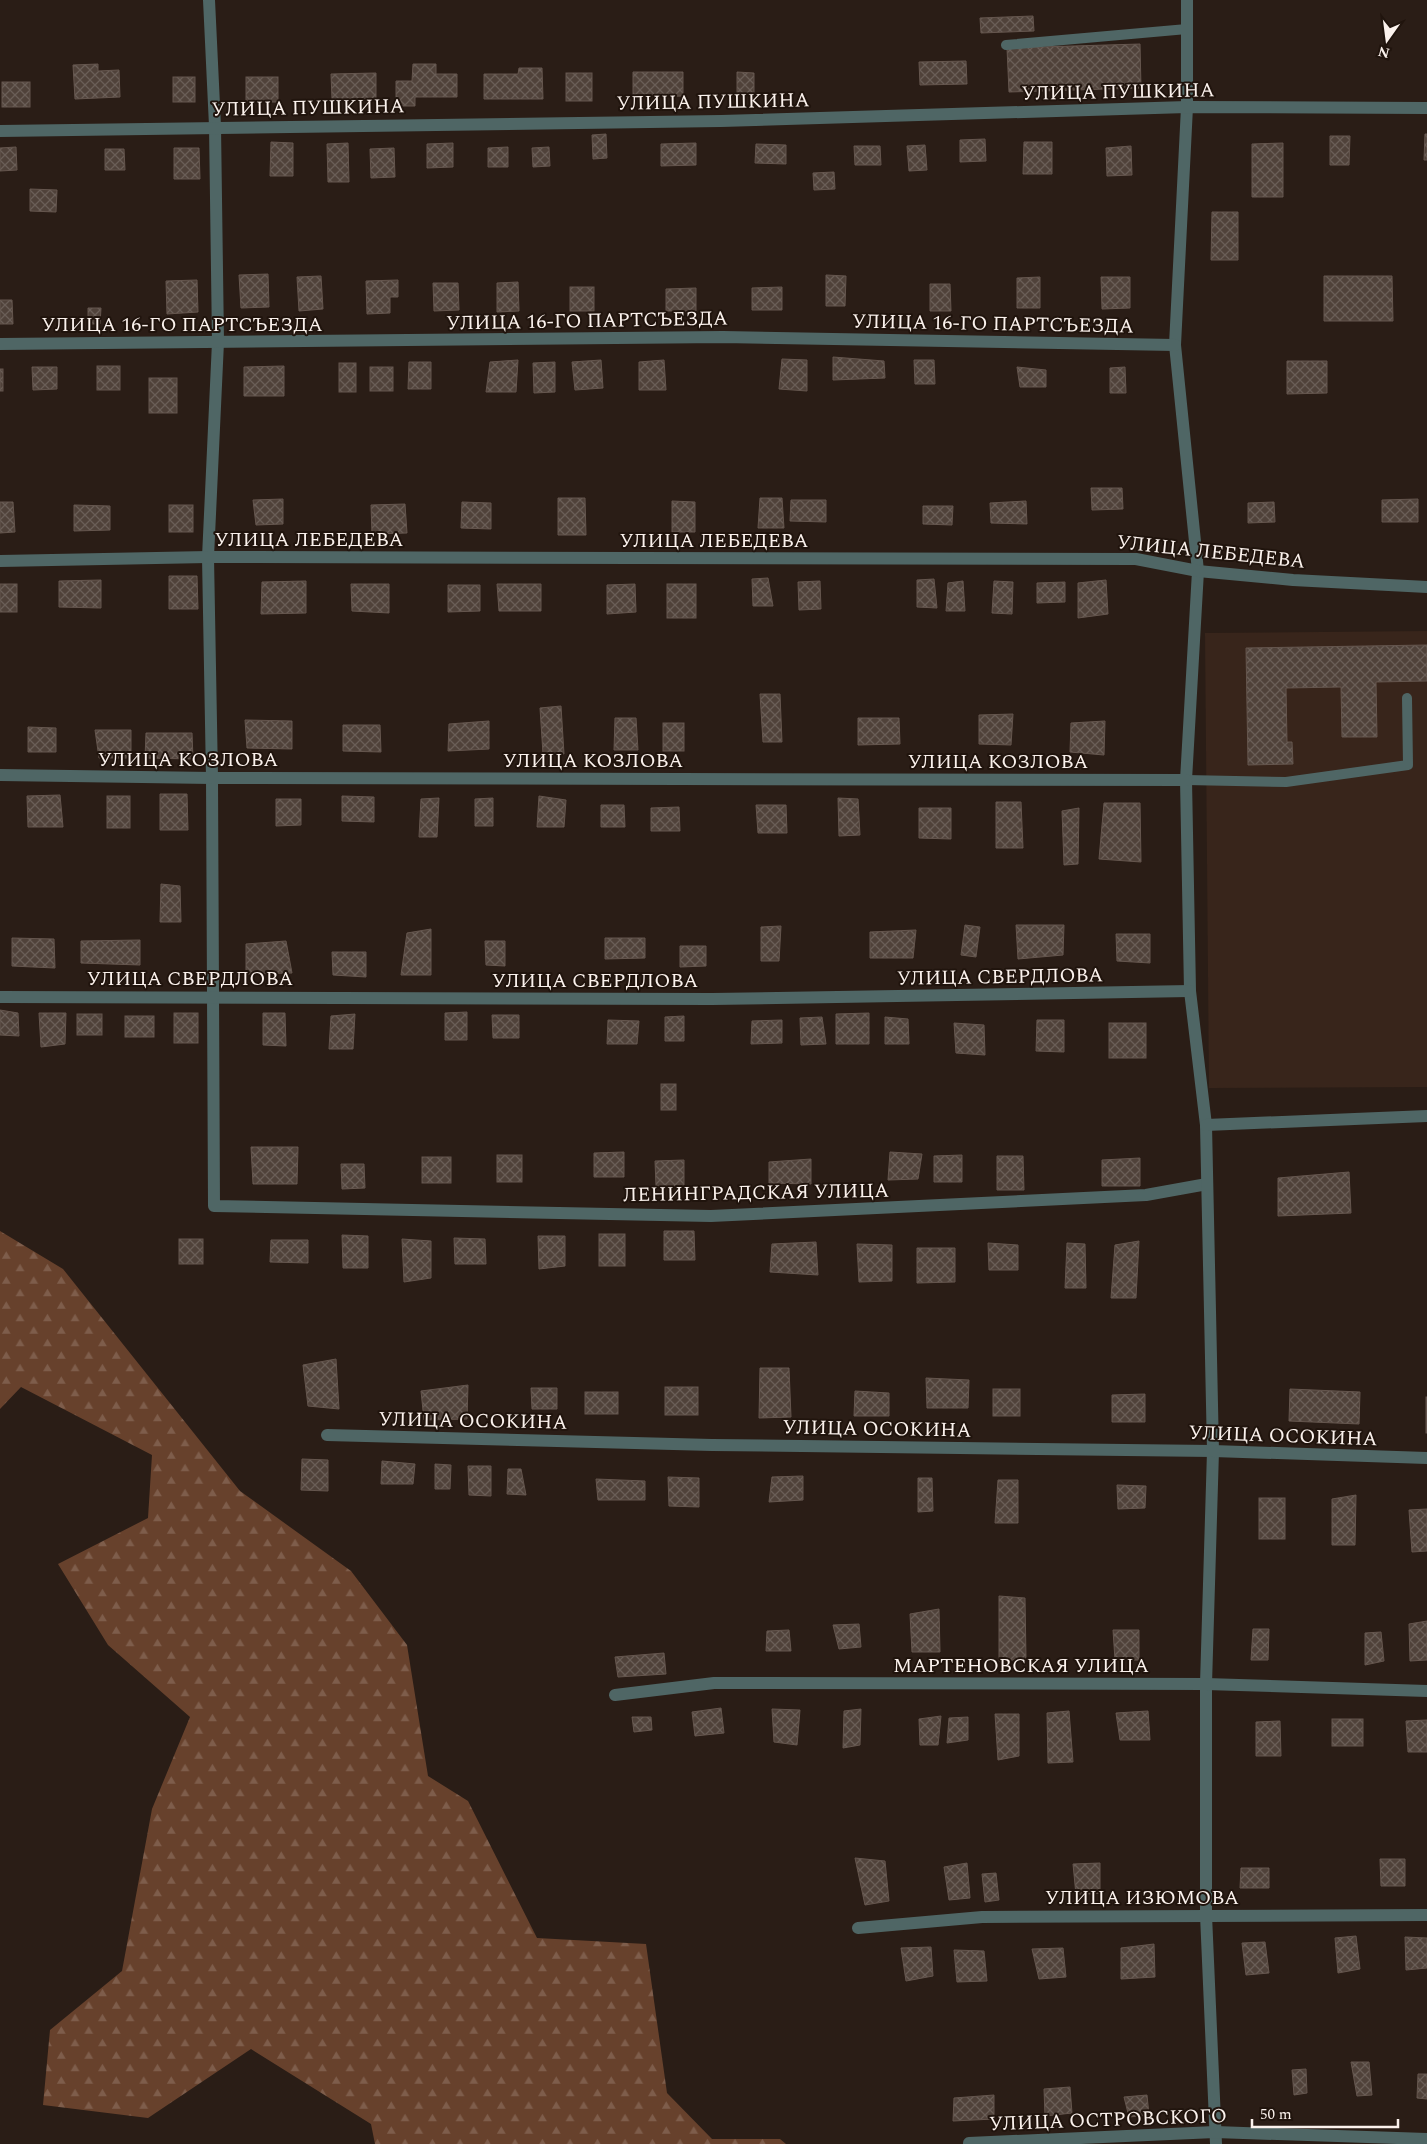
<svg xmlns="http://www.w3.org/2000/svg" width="1427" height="2144" viewBox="0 0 1427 2144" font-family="Spectral,serif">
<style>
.built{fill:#38251b}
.forest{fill:url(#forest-firs)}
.building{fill:url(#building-cross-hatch);stroke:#65564e}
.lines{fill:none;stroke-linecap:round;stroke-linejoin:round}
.service{stroke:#4f6665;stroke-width:10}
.minor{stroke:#4f6665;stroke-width:12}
.labels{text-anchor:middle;stroke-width:4;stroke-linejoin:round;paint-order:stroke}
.street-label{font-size:20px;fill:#fbf2ed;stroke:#20140d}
</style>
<defs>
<pattern id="forest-firs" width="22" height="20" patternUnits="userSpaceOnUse" patternTransform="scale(1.25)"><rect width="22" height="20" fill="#67412c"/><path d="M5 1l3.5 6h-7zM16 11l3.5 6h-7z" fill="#7e5d4b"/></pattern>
<pattern id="building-cross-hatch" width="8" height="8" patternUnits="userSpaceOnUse" patternTransform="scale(1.25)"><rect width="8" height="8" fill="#50423a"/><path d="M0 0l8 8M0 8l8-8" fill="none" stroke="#6a5e57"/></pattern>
</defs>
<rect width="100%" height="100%" fill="#2a1d16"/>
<path class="built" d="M1427 631V1087L1209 1088 1205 633Z"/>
<path class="forest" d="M0 1231 63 1269 240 1491 351 1571 407 1645 428 1776 468 1801 537 1938 646 1944 667 2093 712 2139H780L786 2144H375L371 2124 251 2049 148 2118 43 2105 50 2030 122 1971 152 1809 190 1717 108 1645 58 1564 148 1518 152 1455 21 1387 0 1409Z"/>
<g class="building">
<path d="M1033 16 1034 31 981 33 980 18Z"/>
<path d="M1140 44 1141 88 1009 92 1007 48Z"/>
<path d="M966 61 967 84 920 85 919 62Z"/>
<path d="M98 64V71L119 70 120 97 75 99 73 65Z"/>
<path d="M413 64H436V74H457V97H415V106H396V81H412Z"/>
<path d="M519 68H542L543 99H484V74H518Z"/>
<path d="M633 72H683V96L633 97Z"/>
<path d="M737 72 754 73V95H737Z"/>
<path d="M376 73V99H332L331 74Z"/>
<rect x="566" y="73" width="26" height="28"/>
<rect x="173" y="77" width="22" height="25"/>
<rect x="246" y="77" width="32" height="25"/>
<rect x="2" y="82" width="28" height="25"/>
<path d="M606 134 607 158 593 159 592 135Z"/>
<path d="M1425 134H1427V160H1424Z"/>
<path d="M1330 136H1350L1349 165H1330Z"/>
<path d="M985 139 986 161 960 162V140Z"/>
<path d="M271 142 293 143V176H270Z"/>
<path d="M1024 142H1052V174H1023Z"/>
<path d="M348 143 349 182H328L327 144Z"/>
<path d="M453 143V167L427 168V144Z"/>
<path d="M696 143V165L661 166V144Z"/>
<path d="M1283 143V197H1252V144Z"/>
<path d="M756 144 786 145V164L755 163Z"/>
<path d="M925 145 927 170 909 171 907 146Z"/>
<path d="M854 146H880L881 165H855Z"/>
<path d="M1131 146 1132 175 1107 176 1106 148Z"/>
<path d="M16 147 17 170 0 171V148Z"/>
<path d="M508 147V167H488V148Z"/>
<path d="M549 147 550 166 533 167 532 148Z"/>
<path d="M174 148H199L200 179H174Z"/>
<path d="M394 148 395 177 371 178 370 149Z"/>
<path d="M105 149H124L125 170H105Z"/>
<path d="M834 172 835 189 814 190 813 173Z"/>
<path d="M30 189 57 190 56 212 30 211Z"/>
<path d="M1212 212H1238V260H1211Z"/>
<path d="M268 274 269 307 241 308 239 275Z"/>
<path d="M826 275 846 276 845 306H826Z"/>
<path d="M321 276 323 309 299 311 297 277Z"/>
<path d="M1324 276H1392L1393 321H1324Z"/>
<path d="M1040 277V308H1017V278Z"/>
<path d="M1101 277H1130V308L1102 309Z"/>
<path d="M197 280 198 312 167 314 166 281Z"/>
<path d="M398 280V297H390V313L367 314 366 281Z"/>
<path d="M518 282 519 311 497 312V283Z"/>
<path d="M433 283H458L459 310 434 311Z"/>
<path d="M930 284H950L951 311H930Z"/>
<rect x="570" y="287" width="24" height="24"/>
<path d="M782 287V310H752V288Z"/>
<path d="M696 288V311H666V289Z"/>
<path d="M0 300H12L13 324H0Z"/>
<path d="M88 308H101L100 324H88Z"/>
<path d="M833 357 884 361 885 378 833 380Z"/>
<path d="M782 359 807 360V391L779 389Z"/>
<path d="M518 360 516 392H486L490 362Z"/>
<path d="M601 360 603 388 575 390 572 362Z"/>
<path d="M664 360 666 390H639V362Z"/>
<path d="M914 360H934L935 384H915Z"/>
<path d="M1287 361H1327V393L1287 394Z"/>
<path d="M409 362H431V389H408Z"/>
<path d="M555 362V392L534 393 533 363Z"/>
<rect x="339" y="363" width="17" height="29"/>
<rect x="97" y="366" width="23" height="24"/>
<path d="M284 366V396H244V367Z"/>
<path d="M32 367H57V389L33 390Z"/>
<rect x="370" y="367" width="23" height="24"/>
<path d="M1017 367 1046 370V387H1020Z"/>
<path d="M1125 367 1126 393H1110V368Z"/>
<rect x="0" y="369" width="3" height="22"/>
<rect x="149" y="378" width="28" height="35"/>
<path d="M1091 488H1122L1123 509 1092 510Z"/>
<path d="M558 498H585L586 535H558Z"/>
<path d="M760 498H782L784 528H758Z"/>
<path d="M283 499V524L256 525 253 500Z"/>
<path d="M1418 499V522H1382V500Z"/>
<path d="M791 500H826V522L790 521Z"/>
<path d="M672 501 695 502V532H672Z"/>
<path d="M1026 501 1027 524 991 523 990 503Z"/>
<path d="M0 502H13L15 532 0 533Z"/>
<path d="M462 502 491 503V529L461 528Z"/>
<path d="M1274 502 1275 522 1248 523V503Z"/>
<path d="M405 504 407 533 372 534 371 505Z"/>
<path d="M74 505 110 506V530L74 531Z"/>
<rect x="169" y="505" width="24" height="27"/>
<path d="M923 506H953L952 525 923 524Z"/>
<path d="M169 576H197L198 609H169Z"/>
<path d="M768 578 773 606H753L752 579Z"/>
<path d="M934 579 937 608 917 607V580Z"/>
<path d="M101 580V608L59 607V581Z"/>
<path d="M1106 580 1108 614 1078 618V583Z"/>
<path d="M306 581V613L261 614 262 582Z"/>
<path d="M820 581 821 609 799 610 798 582Z"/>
<path d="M963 581 965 611H946L948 583Z"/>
<path d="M994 581 1013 582 1012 614 992 613Z"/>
<path d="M1065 582V602L1037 603V583Z"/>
<rect x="0" y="584" width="17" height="28"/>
<path d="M351 584H389V613L352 611Z"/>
<path d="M497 584H541V611H499Z"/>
<path d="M635 584 636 612 607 614V585Z"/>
<rect x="667" y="584" width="29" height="34"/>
<path d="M448 585H480V611L448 612Z"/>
<path d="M1427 645V681L1376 682 1377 737H1342L1341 687 1286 688 1287 742H1292L1293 764 1248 765 1246 648Z"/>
<path d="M760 694H780L782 742H763Z"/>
<path d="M561 706 564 754H543L540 708Z"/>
<path d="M1013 714 1011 745 979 744V715Z"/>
<path d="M615 718H636L638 750H614Z"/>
<path d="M858 718H899L900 744 858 745Z"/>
<path d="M245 720 292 721V749L247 748Z"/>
<path d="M489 721V749L448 751 449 724Z"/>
<path d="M1105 721 1104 755 1070 752 1071 723Z"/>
<rect x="663" y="723" width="21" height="28"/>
<path d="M343 725H380L381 752 343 751Z"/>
<path d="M28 727 56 728V752H28Z"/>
<path d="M95 730H131V758H99Z"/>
<path d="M146 733H192L193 759 145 758Z"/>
<path d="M160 794H187L188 830H160Z"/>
<path d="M60 795 63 827H28L27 796Z"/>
<rect x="107" y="796" width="23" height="32"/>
<path d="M342 796 374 797V822L342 821Z"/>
<path d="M539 796 566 800 564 827H537Z"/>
<path d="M439 798 437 837H419L421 799Z"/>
<path d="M493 798V826H475V799Z"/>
<path d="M838 798 858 799 860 835 839 836Z"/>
<path d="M276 799H301V825L276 826Z"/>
<path d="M996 802H1021L1023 848H996Z"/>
<path d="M1104 803H1140L1141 862 1099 859Z"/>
<path d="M601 805H624L625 827H601Z"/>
<path d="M756 805H786L787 833H758Z"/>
<path d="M679 807 680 831H651V808Z"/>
<path d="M919 808H951V839L919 838Z"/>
<path d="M1079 808 1078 864 1064 865 1062 811Z"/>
<path d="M161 884 180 886 181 922H160Z"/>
<path d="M965 925 980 927 976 957 961 955Z"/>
<path d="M1016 925H1064L1063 955 1018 959Z"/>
<path d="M781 926 779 961H761V927Z"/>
<path d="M431 929V975H401L407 933Z"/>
<path d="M916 930 913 958H870V932Z"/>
<path d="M1116 934H1150V963L1117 961Z"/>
<path d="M12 938 54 939 55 968 12 966Z"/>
<path d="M605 938H645V958L605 959Z"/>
<path d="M140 940V965L81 963V941Z"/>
<path d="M286 941 292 973 246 974V944Z"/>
<path d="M485 941H505V966L486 965Z"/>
<path d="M680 946H706V966L680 967Z"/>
<path d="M332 952H366V977L333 975Z"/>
<path d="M0 1010 18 1013 19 1036 0 1035Z"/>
<path d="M467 1012V1040H445V1013Z"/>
<path d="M39 1013H66L65 1044 41 1047Z"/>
<rect x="174" y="1013" width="24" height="30"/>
<path d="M263 1013H285L286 1046 263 1045Z"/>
<path d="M869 1013V1044H836V1014Z"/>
<rect x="77" y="1014" width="25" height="21"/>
<path d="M355 1014 353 1049H329L331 1016Z"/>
<path d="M492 1015H519V1038H493Z"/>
<rect x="125" y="1016" width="29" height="21"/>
<path d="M684 1016V1041H665V1017Z"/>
<path d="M822 1017 826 1044 801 1045 800 1018Z"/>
<path d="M885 1017 908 1019 909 1044H885Z"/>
<path d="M608 1020 639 1021 637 1044H607Z"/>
<path d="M782 1020V1043L751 1044 752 1021Z"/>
<path d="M1037 1020H1064V1052L1036 1051Z"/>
<path d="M954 1023 984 1025 985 1055 956 1053Z"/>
<rect x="1109" y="1023" width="37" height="35"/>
<rect x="661" y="1084" width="15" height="26"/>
<path d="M251 1147H298L297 1184H253Z"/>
<path d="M624 1152V1177H594V1153Z"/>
<path d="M890 1152 922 1154 918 1179 888 1180Z"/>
<rect x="497" y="1155" width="25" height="27"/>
<path d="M962 1155V1182H934V1156Z"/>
<path d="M997 1156H1023L1024 1190H997Z"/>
<rect x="422" y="1157" width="29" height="26"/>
<path d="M1140 1158V1186H1102V1160Z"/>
<path d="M811 1159V1184L769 1183V1162Z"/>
<path d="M684 1160V1186H656L655 1161Z"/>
<path d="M341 1164H364L365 1188 342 1189Z"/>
<path d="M1349 1172 1351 1213 1278 1216V1178Z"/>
<path d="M664 1231H694L695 1260H664Z"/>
<rect x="599" y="1234" width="26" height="32"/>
<path d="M342 1235 368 1236V1268H343Z"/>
<path d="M538 1236H565V1266L539 1269Z"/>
<path d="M454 1238 485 1239 486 1264H455Z"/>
<rect x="179" y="1239" width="24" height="25"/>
<path d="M402 1239 431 1241V1278L404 1282Z"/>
<path d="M271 1240H308V1263L270 1262Z"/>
<path d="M1139 1241 1136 1298H1111L1115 1245Z"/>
<path d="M816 1242 818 1275 770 1272 772 1244Z"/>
<path d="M988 1243 1018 1245V1270H989Z"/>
<path d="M1067 1243 1085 1244 1086 1288H1065Z"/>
<path d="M857 1244 892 1245V1281L859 1282Z"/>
<path d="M917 1248H955V1282L917 1283Z"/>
<path d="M336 1359 339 1409 308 1406 303 1365Z"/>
<path d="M760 1368H789L791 1417 759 1418Z"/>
<path d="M926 1378 969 1380 968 1408H927Z"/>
<path d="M468 1385 467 1419 424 1420 421 1391Z"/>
<rect x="665" y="1387" width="33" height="28"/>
<path d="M531 1388H557V1409H532Z"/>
<rect x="993" y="1389" width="27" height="27"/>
<path d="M1290 1389 1360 1392 1359 1424 1289 1421Z"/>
<path d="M855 1391 889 1393V1416H854Z"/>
<rect x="585" y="1392" width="33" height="22"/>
<path d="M1145 1394V1422H1112V1395Z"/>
<rect x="1426" y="1397" width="1" height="36"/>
<path d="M302 1459 328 1460V1491L301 1490Z"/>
<path d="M382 1461 415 1464 413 1484H381Z"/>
<path d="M435 1464 451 1465 450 1489H435Z"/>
<path d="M468 1466H491V1496L469 1495Z"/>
<path d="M508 1469H521L526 1495 507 1494Z"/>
<path d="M803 1476V1500L769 1502 772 1477Z"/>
<path d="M668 1477 699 1478V1507L669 1506Z"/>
<path d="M918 1478H932L933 1511 918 1512Z"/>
<path d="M596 1479 645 1481V1500H598Z"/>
<path d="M998 1480H1018V1523H995Z"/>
<path d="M1117 1485 1146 1486 1145 1508 1118 1509Z"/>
<path d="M1356 1495 1355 1545H1332V1499Z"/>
<rect x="1259" y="1498" width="26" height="41"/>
<path d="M1427 1509V1551L1412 1552 1409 1510Z"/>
<path d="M999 1596 1025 1598 1026 1659 999 1661Z"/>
<path d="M939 1609 940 1652H912L910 1614Z"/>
<path d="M1427 1621V1660L1410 1661 1409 1624Z"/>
<path d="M859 1624 861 1647 839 1649 833 1625Z"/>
<path d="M1253 1629H1269L1268 1660H1251Z"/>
<path d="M789 1630 791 1651H766L767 1631Z"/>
<path d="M1113 1630H1139V1660H1115Z"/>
<path d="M1381 1632 1384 1661 1365 1665V1633Z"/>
<path d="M664 1653 666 1674 618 1677 615 1657Z"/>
<path d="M721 1708 724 1733 695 1736 692 1712Z"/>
<path d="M772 1709 800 1710 797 1745 774 1742Z"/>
<path d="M861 1709 860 1745 843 1748 844 1711Z"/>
<path d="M1069 1711 1073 1762 1048 1763 1047 1713Z"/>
<path d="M1148 1711 1150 1740H1120L1116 1713Z"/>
<path d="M995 1714H1019V1756L998 1760Z"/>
<path d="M941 1716 938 1745H920L919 1719Z"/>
<path d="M632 1717H651L652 1730 634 1732Z"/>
<path d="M968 1717V1740L947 1743 949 1718Z"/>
<rect x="1332" y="1719" width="31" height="27"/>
<path d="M1427 1720V1752H1408L1406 1721Z"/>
<path d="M1280 1721 1281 1756H1256V1722Z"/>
<path d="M855 1858 885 1861 889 1901 865 1905Z"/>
<path d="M1380 1859H1405V1886H1381Z"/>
<path d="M967 1863 970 1898 949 1900 944 1867Z"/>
<path d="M1100 1863V1893L1076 1895 1073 1864Z"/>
<path d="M1241 1868H1269V1888H1240Z"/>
<path d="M996 1873 999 1900 985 1902 982 1874Z"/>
<path d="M1356 1936 1360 1969 1338 1973 1335 1938Z"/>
<path d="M1405 1937 1427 1938V1968L1406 1970Z"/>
<path d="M1265 1942 1269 1973 1246 1975 1242 1943Z"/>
<path d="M1154 1944 1155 1977 1121 1979V1948Z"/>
<path d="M931 1947 933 1976 906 1981 901 1948Z"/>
<path d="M1063 1948 1066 1977 1039 1979 1032 1949Z"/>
<path d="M954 1950 984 1951 987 1981 957 1982Z"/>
<path d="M1351 2062H1369L1372 2095 1357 2096Z"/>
<path d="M1306 2069 1307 2093 1294 2095 1292 2070Z"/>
<path d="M1418 2074H1427V2099L1417 2098Z"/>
<path d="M1070 2087 1072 2113 1045 2116 1044 2089Z"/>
<path d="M994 2095V2119L953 2121 954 2098Z"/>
<path d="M1147 2095 1149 2115 1129 2117 1124 2097Z"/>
</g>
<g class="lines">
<g class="service">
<path d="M1006 45 1187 29"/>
<path d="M1186 780 1286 782 1408 765 1407 698"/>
</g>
<g class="minor">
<path d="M209 0 215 126 218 342 208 557 212 778 214 1206 711 1216 1146 1195 1207 1184"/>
<path d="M1187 0V107L1175 345 1198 571 1186 780 1190 991 1206 1125 1213 1451 1206 1684V1915L1216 2144"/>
<path d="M0 131 721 121 1187 107 1427 108"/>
<path d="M0 344 723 337 1175 345"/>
<path d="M0 561 208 557 1136 559 1198 571 1293 580 1427 587"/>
<path d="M0 775 212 778 1186 780"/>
<path d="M0 997 712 999 1190 991"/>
<path d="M1206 1125 1427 1116"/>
<path d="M327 1435 712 1445 1213 1451 1427 1458"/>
<path d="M615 1695 714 1683 1206 1684 1427 1691"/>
<path d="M858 1928 982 1917 1427 1915"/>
<path d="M969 2143 1215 2132 1427 2139"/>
</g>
</g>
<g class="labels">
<g class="street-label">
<text transform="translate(1118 91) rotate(-1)" y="7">УЛИЦА ПУШКИНА</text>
<text transform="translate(713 101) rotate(-1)" y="7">УЛИЦА ПУШКИНА</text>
<text transform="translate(308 107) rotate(-1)" y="7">УЛИЦА ПУШКИНА</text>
<text transform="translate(587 320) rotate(-1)" y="7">УЛИЦА 16-ГО ПАРТСЪЕЗДА</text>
<text transform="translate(993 323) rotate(1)" y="7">УЛИЦА 16-ГО ПАРТСЪЕЗДА</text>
<text x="182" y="331">УЛИЦА 16-ГО ПАРТСЪЕЗДА</text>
<text x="309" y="546">УЛИЦА ЛЕБЕДЕВА</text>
<text x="714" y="547">УЛИЦА ЛЕБЕДЕВА</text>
<text transform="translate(1211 551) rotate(6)" y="7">УЛИЦА ЛЕБЕДЕВА</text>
<text x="188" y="766">УЛИЦА КОЗЛОВА</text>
<text x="593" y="767">УЛИЦА КОЗЛОВА</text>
<text x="998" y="768">УЛИЦА КОЗЛОВА</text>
<text transform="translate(1000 976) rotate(-1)" y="7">УЛИЦА СВЕРДЛОВА</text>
<text x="190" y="985">УЛИЦА СВЕРДЛОВА</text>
<text x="595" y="987">УЛИЦА СВЕРДЛОВА</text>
<text transform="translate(756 1192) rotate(-1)" y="7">ЛЕНИНГРАДСКАЯ УЛИЦА</text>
<text transform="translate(473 1420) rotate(1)" y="7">УЛИЦА ОСОКИНА</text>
<text transform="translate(877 1428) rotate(1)" y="7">УЛИЦА ОСОКИНА</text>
<text transform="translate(1283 1435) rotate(2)" y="7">УЛИЦА ОСОКИНА</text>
<text x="1021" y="1672">МАРТЕНОВСКАЯ УЛИЦА</text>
<text x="1142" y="1904">УЛИЦА ИЗЮМОВА</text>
<text transform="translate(1108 2119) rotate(-2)" y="7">УЛИЦА ОСТРОВСКОГО</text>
</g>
</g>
<g transform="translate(1387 40) rotate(194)" stroke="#20140d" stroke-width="4" paint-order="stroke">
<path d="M0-4L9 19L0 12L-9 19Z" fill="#fbf2ed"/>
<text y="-8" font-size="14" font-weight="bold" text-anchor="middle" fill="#fbf2ed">N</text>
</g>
<path d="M1252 2119v8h146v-8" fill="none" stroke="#fbf2ed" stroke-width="2.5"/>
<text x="1260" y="2119" font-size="15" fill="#fbf2ed" stroke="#20140d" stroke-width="4" paint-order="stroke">50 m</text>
</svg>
